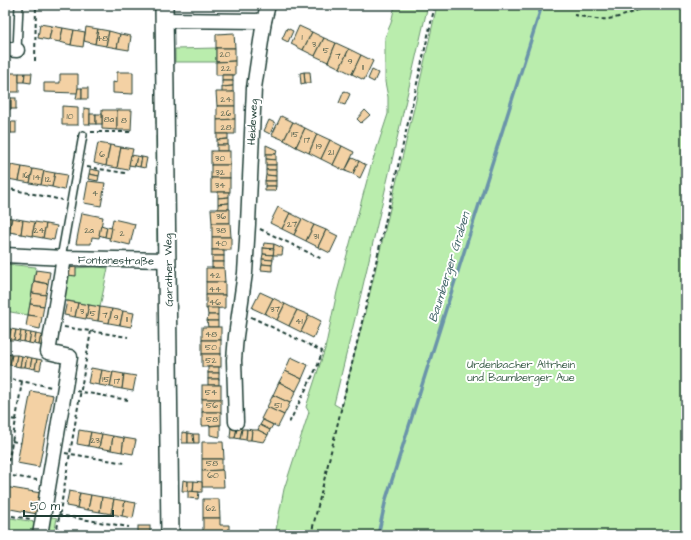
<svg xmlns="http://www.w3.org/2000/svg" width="691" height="540" viewBox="0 0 691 540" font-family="'Architects Daughter',sans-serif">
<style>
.green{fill:#baedad;stroke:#6c9570}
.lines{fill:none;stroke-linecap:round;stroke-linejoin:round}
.stream{stroke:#6b94aa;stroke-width:3.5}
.building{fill:#f3d1a4;stroke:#1f3d34}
.service-casing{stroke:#1f3d34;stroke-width:10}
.minor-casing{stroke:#1f3d34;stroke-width:17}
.tertiary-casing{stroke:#1f3d34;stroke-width:20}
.path{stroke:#1f3d34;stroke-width:2;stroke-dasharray:4 3;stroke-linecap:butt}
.service{stroke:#fff;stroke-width:7}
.minor{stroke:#fff;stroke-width:14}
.tertiary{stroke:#fff;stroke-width:17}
.labels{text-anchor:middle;stroke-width:4;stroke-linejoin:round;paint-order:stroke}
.number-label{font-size:9px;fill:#546250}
.street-label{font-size:11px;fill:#1f3d34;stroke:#fff}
.park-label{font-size:11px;fill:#3e604c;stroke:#fff}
.water-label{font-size:12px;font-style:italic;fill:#3e6165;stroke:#fff}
</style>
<rect width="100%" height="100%" fill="#fff"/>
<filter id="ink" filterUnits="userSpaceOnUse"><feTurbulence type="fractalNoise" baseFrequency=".025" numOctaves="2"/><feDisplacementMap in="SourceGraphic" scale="8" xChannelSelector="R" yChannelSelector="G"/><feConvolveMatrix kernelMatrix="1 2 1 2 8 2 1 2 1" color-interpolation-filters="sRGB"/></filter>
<g filter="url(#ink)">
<g class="green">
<path d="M395 5H428L361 294 334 404 341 408 367 305 415 104 437 5H686V535H275L284 489 309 412 306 407 325 349 337 292 370 169 388 114V97L385 82V37L391 23Z"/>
<path d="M155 31H158L159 123 156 124Z"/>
<path d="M216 48V62H175V49Z"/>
<path d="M156 136 159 137 160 241 157 246Z"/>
<path d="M5 264 36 267 28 315 5 311Z"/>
<path d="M95 267 108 268 100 307 64 300 69 268Z"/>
<path d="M48 516 57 518 54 535H45Z"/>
<path d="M5 517 35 522 34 535H5Z"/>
</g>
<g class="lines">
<path class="stream" d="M378 535 386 499 542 5"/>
</g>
<g class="building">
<path d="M40 24 52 26 49 40 38 38Z"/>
<path d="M52 26 63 28 60 42 49 40Z"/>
<path d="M299 26 312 32 303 50 291 44Z"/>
<path d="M86 27 98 29 95 44 84 41Z"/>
<path d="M63 28 74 30 71 45 60 42Z"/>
<path d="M287 28 293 31 288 42 282 39Z"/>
<path d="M98 29 109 31 106 46 95 44Z"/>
<path d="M74 30 85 32 83 47 71 45Z"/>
<path d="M109 31 120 34 117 48 106 46Z"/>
<path d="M312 32 324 38 315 56 303 50Z"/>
<path d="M234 33 235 48H216V34Z"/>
<path d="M120 34 131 36 129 50 117 48Z"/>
<path d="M324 38 336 43 328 62 315 56Z"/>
<path d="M336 43 349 49 340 68 328 62Z"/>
<path d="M216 48H235V61L216 62Z"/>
<path d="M349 49 361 55 352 74 340 68Z"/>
<path d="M361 55 373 61 364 80 352 74Z"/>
<path d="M235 61V75H216V62Z"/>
<path d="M372 70 378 73 374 82 368 79Z"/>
<path d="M117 72H133V94L113 93V82L117 83Z"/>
<path d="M304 72H310L311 83H305Z"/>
<path d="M304 72 305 83 301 84 300 73Z"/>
<rect x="5" y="73" width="14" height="19"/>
<path d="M19 73H25L24 82H19Z"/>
<path d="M25 73H32L31 83 24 82Z"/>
<path d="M60 74H78V93L44 92V83H60Z"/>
<rect x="222" y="75" width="11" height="6"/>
<path d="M222 81H233V86L222 87Z"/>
<path d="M233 86V92L222 93V87Z"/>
<path d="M78 88H82V99H76Z"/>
<rect x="82" y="88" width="6" height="11"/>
<path d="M344 91 350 94 345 105 339 103Z"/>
<path d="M216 92H235V106H217Z"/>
<rect x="6" y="98" width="5" height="11"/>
<rect x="11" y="98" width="5" height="11"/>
<path d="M62 106 78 107V125H62Z"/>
<path d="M217 106H235V119L217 120Z"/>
<path d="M84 108 90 109V124H84Z"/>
<path d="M102 110H117V130L102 129Z"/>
<path d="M117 110H132L131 130H117Z"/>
<path d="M365 110 370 115 361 123 357 119Z"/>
<rect x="90" y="114" width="6" height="10"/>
<rect x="96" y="114" width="6" height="10"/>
<path d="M281 116 293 122 284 140 272 135Z"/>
<path d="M235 119V134H217V120Z"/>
<path d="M269 120 275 123 270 134 264 131Z"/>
<rect x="6" y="122" width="5" height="11"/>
<rect x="11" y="122" width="5" height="11"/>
<path d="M293 122 305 128 296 147 284 140Z"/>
<path d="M305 128 317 134 309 153 296 147Z"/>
<path d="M217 134H228V139L217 140Z"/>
<path d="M317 134 330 140 321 159 309 153Z"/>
<path d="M228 139V145H217V140Z"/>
<path d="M330 140 342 146 333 165 321 159Z"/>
<path d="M98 143 110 145 106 166 94 163Z"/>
<path d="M110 145 121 147 117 168 106 166Z"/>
<rect x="217" y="145" width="11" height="6"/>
<path d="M266 145 277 150 276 154H266Z"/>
<path d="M342 146 354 152 345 171 333 165Z"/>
<path d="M121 147 133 149 128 170 117 168Z"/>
<rect x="211" y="151" width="19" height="14"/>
<path d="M266 154H276V160L266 159Z"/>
<path d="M131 155 137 156 135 166 129 165Z"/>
<path d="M137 156 142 157 140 167 135 166Z"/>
<path d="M142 157 147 158 145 168 140 167Z"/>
<path d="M352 158 359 161 353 174 345 171Z"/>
<path d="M266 159 276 160V165H266Z"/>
<path d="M359 161 366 165 360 178 353 174Z"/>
<path d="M5 163 11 165 8 179 5 178Z"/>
<path d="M11 165 22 167 19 181 8 179Z"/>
<rect x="211" y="165" width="19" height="13"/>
<rect x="266" y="165" width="10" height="5"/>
<path d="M22 167 33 169 30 183 19 181Z"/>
<path d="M33 169 44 171 41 185 30 183Z"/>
<path d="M90 169 100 171 99 176 89 174Z"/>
<path d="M266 170H276V176L266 175Z"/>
<path d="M44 171 55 173 52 187 41 185Z"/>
<path d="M55 173 67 175 64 190 52 187Z"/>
<path d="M89 174 99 176 98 181 88 179Z"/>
<path d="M266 175 276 176V181H265Z"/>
<rect x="211" y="178" width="19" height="14"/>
<path d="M88 181 105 183 101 206 84 203Z"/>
<rect x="265" y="181" width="11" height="5"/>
<path d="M265 186H276L275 191H265Z"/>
<path d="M218 192H229V197L218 198Z"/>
<path d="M229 197V203L218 204V198Z"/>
<path d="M229 203V209H218V204Z"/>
<path d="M278 207 290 213 282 229 270 223Z"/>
<path d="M211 209H230V223H212Z"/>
<path d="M82 213 103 217 99 238 92 237 91 244H76Z"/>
<path d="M290 213 302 219 294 235 282 229Z"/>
<path d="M5 217 12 218 9 232 5 231Z"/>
<path d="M12 218 23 220 21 234 9 232Z"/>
<path d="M113 219 135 224 130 245 109 240Z"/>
<path d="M302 219 314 225 306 241 294 235Z"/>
<path d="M23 220 35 222 32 236 21 234Z"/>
<path d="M35 222 46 224 43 238 32 236Z"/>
<path d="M212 223H230L231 237H212Z"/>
<path d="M46 224 57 226 54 240 43 238Z"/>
<path d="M101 225 107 227 105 237 99 235Z"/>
<path d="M314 225 326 230 318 247 306 241Z"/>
<path d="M107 227 112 228 110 238 105 237Z"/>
<path d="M326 230 338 236 330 253 318 247Z"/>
<rect x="212" y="237" width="19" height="13"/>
<path d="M264 243 274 244V249L263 248Z"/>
<path d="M274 244 283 248 282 255H273Z"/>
<path d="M263 248 274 249 273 255 263 254Z"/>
<rect x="212" y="250" width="12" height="6"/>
<path d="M263 254 273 255V260L262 259Z"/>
<rect x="212" y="256" width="12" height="6"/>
<path d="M262 259 273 260 272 265 262 264Z"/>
<rect x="212" y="262" width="12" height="6"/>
<path d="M262 264 272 265V271L261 270Z"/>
<path d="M76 267V276L68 275 69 268Z"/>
<path d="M206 268H224L225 282H206Z"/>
<path d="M36 270 50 272 48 284 34 281Z"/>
<path d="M34 281 48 284 46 295 32 293Z"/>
<rect x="206" y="282" width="19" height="13"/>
<path d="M260 292 273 298 265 314 252 308Z"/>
<path d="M32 293 46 295 44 306 30 304Z"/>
<path d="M206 295H225V308L206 309Z"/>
<path d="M273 298 285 304 277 320 265 314Z"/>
<path d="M67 301 78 303 75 317 64 315Z"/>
<path d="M78 303 89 305 86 319 75 317Z"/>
<path d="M30 304 44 306 42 317 28 315Z"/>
<path d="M285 304 297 310 289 326 277 320Z"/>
<path d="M89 305 100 307 98 321 86 319Z"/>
<path d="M100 307 112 309 109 323 98 321Z"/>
<path d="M207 308H218V315H208Z"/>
<path d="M112 309 123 311 120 325 109 323Z"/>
<path d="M297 310 309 315 301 332 289 326Z"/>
<path d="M123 311 134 313 131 327 120 325Z"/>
<path d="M28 315 42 317 40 329 26 326Z"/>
<path d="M208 315H218V321H207Z"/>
<path d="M309 315 321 321 313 338 301 332Z"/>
<path d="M207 321H218V327H208Z"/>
<rect x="202" y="327" width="19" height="13"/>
<path d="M6 328 11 329 9 340 5 339Z"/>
<path d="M11 329 16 330 14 340H9Z"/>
<path d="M16 330 21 331 19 341 14 340Z"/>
<path d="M21 331 26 332 24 342 19 341Z"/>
<path d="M26 332 31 333 29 343 24 342Z"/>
<path d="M31 333 36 334 34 344 29 343Z"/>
<path d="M36 334 41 335 39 345 34 344Z"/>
<path d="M41 335 46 336 44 346 39 345Z"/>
<rect x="202" y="340" width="19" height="14"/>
<path d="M7 354 12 355 10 365 5 364Z"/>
<rect x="202" y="354" width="19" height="13"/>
<path d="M12 355H17L15 366 10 365Z"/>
<path d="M17 355 22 356 20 367 15 366Z"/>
<path d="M22 356 27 357 25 367H20Z"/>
<path d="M27 357 32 358 30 368 25 367Z"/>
<path d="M291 357 308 365 302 379 285 371Z"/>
<path d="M32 358 37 359 35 369 30 368Z"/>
<path d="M37 359 42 360 40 370 35 369Z"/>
<rect x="208" y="367" width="11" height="6"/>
<path d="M91 368 102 370 99 385 88 383Z"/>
<path d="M102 370 113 372 110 387 99 385Z"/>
<path d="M285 371 302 379 296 391 279 382Z"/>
<path d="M113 372 124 374 122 389 110 387Z"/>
<rect x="208" y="373" width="11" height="6"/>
<path d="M124 374 136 376 133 391 122 389Z"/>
<rect x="208" y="379" width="11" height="6"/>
<path d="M279 382 296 391 290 403 273 395Z"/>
<rect x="202" y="385" width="19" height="14"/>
<path d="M5 388H8L5 406Z"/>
<path d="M31 391 53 395 39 467 17 463Z"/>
<path d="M273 395 290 403 284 415 267 407Z"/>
<rect x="202" y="399" width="19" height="13"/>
<path d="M267 407 284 415 278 427 261 419Z"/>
<path d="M202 412H221V425L202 426Z"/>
<path d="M263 420 273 425 270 430 260 425Z"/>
<path d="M220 425V437L210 435V426Z"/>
<path d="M260 425 270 430 268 435 258 430Z"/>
<path d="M231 427 237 428 235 438H230Z"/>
<path d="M237 428 242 429 240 439 235 438Z"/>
<path d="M242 429H247L246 440 240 439Z"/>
<path d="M247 429 252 430 251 440H246Z"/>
<path d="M79 430 91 432 88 446 77 444Z"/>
<path d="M252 430H258L268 435 264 442 251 440Z"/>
<path d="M91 432 102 434 99 448 88 446Z"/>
<path d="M182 432 188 433V443H182Z"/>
<path d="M188 433 193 434 194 443H188Z"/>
<path d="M102 434 113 436 111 450 99 448Z"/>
<path d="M193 434H199V443H194Z"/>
<path d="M113 436 124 438 122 452 111 450Z"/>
<path d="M124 438 136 440 133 454 122 452Z"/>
<path d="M202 442H223L224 459H202Z"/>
<path d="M202 459H222V470L202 471Z"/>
<path d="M222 470 223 471 224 487H202V471Z"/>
<path d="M183 480 188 481V491H182Z"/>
<path d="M188 481H194L193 492 188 491Z"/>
<path d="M194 481 202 482V492H193Z"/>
<path d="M5 487 41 493 37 514 5 508Z"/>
<path d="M69 491 80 493 77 508 66 506Z"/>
<path d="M188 491 199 492 198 499 188 498Z"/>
<path d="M80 493 91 495 88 510 77 508Z"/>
<path d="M91 495 102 497 100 512 88 510Z"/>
<path d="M102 497 114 499 111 514 100 512Z"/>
<path d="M114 499 125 501 122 516 111 514Z"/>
<path d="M203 499H219L220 518H203Z"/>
<path d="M125 501 136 503 133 518 122 516Z"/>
<path d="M203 518H220V525H229V535H203Z"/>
<rect x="138" y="526" width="12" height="9"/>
</g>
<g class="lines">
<defs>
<g id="service">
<path d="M17 50 19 5"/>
<path d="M61 258 83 135"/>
</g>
<g id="minor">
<path d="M164 20 264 21"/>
<path d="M5 49 17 50"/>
<path d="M5 255 64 258 167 260"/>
<path d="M236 422 234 360 236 336 245 273 248 224 254 88 264 21 268 5"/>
<path d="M40 535 70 357 48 352 64 258"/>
</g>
<path id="tertiary" d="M164 5 170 535"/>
</defs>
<use href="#service" class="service-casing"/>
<use href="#minor" class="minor-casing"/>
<use href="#tertiary" class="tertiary-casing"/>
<g class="path">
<path d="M574 15C581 16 588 18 596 19 614 21 632 13 648 5"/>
<path d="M35 61 36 5"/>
<path d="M91 132H131"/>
<path d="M87 167 125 173"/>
<path d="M5 188 62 200"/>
<path d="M260 229 322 259"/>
<path d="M251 317 322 351 318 365 289 423"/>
<path d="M64 327 128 337"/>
<path d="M5 378 52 387"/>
<path d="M76 391 128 400"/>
<path d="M5 418 16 420 6 475"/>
<path d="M16 420 22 381"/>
<path d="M12 441 21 443"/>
<path d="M65 453 125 463"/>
<path d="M6 475 37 480"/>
<path d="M5 515 31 519"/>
<path d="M58 515 129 527"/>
<path d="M56 535 91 331"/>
<path d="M311 535 368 297 435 5"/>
</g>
<use href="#service" class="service"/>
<use href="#minor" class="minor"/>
<use href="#tertiary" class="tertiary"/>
</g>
</g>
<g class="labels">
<g class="number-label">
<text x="302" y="40">1</text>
<text x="102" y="41">48</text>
<text x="314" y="47">3</text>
<text x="326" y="53">5</text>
<text x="225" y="57">20</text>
<text x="338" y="59">7</text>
<text x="350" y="64">9</text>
<text x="363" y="70">11</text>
<text x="226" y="71">22</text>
<text x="226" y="102">24</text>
<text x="226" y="116">26</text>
<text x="70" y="119">10</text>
<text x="109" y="122">8a</text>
<text x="124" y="123">8</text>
<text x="226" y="130">28</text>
<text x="295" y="137">15</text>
<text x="307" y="143">17</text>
<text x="319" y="149">19</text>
<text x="331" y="155">21</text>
<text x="102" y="157">6</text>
<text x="220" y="161">30</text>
<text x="220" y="175">32</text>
<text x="26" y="178">16</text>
<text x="37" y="180">14</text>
<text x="48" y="182">12</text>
<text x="220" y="188">34</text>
<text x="95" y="196">4</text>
<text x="221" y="219">36</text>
<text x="292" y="227">27</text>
<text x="39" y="233">24</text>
<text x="89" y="233">2a</text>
<text x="221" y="233">38</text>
<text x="122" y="236">2</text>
<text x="316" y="239">31</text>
<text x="221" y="246">40</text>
<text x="215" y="278">42</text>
<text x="215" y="292">44</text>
<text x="215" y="305">46</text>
<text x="71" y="312">1</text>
<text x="275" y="312">37</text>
<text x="82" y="314">3</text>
<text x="93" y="316">5</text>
<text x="105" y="318">7</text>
<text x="116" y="320">9</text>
<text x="127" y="322">11</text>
<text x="299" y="324">41</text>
<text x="211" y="337">48</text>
<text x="211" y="350">50</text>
<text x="211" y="363">52</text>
<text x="106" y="382">15</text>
<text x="117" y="384">17</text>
<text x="211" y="395">54</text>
<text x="212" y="408">56</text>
<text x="278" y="408">51</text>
<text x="212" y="422">58</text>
<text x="95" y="443">23</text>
<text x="212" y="466">58</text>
<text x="213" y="478">60</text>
<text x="211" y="511">62</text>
</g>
<g class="street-label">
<text transform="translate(252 122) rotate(-87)" y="4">Heideweg</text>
<text transform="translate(116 260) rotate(1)" y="4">Fontanestraße</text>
<text transform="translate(168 270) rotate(-91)" y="4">Garather Weg</text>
</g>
<g class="park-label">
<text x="521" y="368">Urdenbacher Altrhein<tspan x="521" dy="13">und Baumberger Aue</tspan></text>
</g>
<g class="water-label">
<text transform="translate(449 267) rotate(-73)" y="4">Baumberger Graben</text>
</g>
</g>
<rect width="691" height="540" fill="none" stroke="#fff" stroke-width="20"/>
<rect x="10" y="10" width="671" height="520" fill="none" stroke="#1f3d34" stroke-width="1.5" filter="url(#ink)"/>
<path d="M24 510v6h89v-6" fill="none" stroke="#1f3d34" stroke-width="2"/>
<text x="30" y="510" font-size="12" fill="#1f3d34" stroke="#ffffff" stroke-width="3" paint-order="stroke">50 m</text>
</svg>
